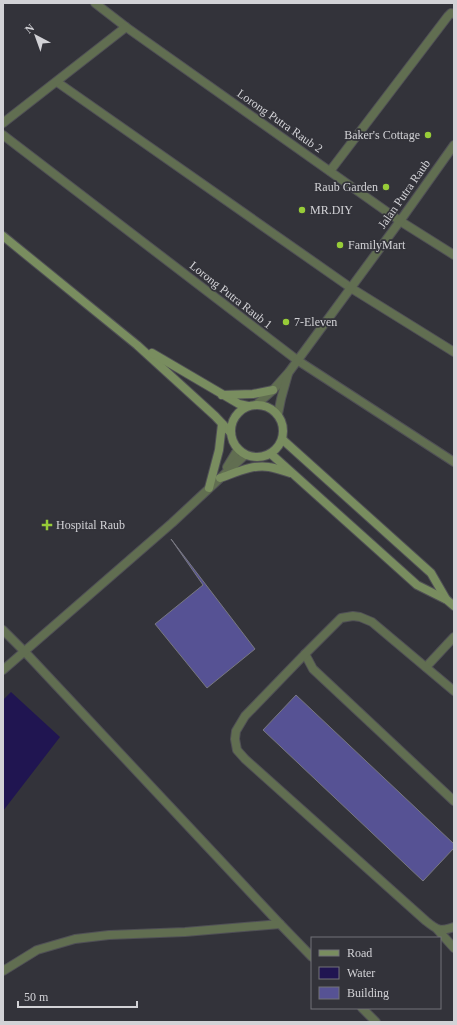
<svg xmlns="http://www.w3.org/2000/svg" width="457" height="1025" viewBox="0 0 457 1025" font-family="'Times New Roman',serif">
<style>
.water{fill:#201551}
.building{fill:#565294;stroke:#787880}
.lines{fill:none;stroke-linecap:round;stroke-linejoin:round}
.lane-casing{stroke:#505056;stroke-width:10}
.street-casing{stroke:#505056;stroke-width:10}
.secondary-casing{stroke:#505056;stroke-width:10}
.lane{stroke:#616e51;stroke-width:8}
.street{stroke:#616e51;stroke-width:8}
.secondary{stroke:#798d5f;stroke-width:8}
.poi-dot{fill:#97cc38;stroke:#33333a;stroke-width:1.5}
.labels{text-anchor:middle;stroke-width:3.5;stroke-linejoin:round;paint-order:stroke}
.street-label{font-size:12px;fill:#d2d2d6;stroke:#33333a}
.poi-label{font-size:12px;fill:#d2d2d6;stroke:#33333a;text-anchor:start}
</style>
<rect width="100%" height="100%" fill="#33333a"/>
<path class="water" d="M11 692 60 737 3 811V700Z"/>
<g class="building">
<path d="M171 539 255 649 207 688 155 624 203 585Z"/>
<path d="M296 695 454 844V848L423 881 263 730Z"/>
</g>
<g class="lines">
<defs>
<g id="lane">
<path d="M57 82 351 288 454 352"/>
<path d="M330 171 448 16 451 13 454 14"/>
<path d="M3 630 25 652 280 924 312 957"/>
<path d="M305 654 313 669 454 801"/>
<path d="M426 667 454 637"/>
<path d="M454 691 372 622 360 617 353 616 341 618 305 654 245 716 236 731 235 739 237 750 245 759 426 921C437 930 440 932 454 927"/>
<path d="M437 929 454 948"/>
<path d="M3 971 37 950 75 939 109 935 185 932 280 924"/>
<path d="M362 1008 376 1022"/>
</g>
<g id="street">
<path d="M95 3 126 27 400 221 454 255"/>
<path d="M3 123 126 27"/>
<path d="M3 135 297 360 454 462"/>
<path d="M256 405 273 390 289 372 400 221 454 145"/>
<path d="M278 414 281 399 288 374"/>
<path d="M227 467 238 449"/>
<path d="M3 670 172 523 245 455"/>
</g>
<g id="secondary">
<path d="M3 236 137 345 215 416 231 433"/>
<path d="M152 353 239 404 248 406"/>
<path d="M222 395 253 394 273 390"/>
<circle cx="257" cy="431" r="26"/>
<path d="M283 440 431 573 446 599"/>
<path d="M271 454 417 585 447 600 454 606"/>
<path d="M220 478C235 473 252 464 269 467 276 468 283 471 290 473"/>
<path d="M209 488 219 450 222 424"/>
</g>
</defs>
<use href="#lane" class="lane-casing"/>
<use href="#street" class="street-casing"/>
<use href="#secondary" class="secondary-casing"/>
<use href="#lane" class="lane"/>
<use href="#street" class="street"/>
<use href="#secondary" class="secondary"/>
</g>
<g class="poi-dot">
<circle cx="428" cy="135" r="4"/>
<circle cx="386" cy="187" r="4"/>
<circle cx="302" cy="210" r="4"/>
<circle cx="340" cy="245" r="4"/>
<circle cx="286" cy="322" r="4"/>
<path d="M45 519h4v4h4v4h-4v4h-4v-4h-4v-4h4z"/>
</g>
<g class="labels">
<g class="street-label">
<text transform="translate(280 121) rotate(35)" y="4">Lorong Putra Raub 2</text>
<text transform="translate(404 194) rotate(-55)" y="4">Jalan Putra Raub</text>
<text transform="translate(231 295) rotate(38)" y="4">Lorong Putra Raub 1</text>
</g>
<g class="poi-label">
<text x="420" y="139" text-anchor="end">Baker's Cottage</text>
<text x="378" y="191" text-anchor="end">Raub Garden</text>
<text x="310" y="214">MR.DIY</text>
<text x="348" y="249">FamilyMart</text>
<text x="294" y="326">7-Eleven</text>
<text x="56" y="529">Hospital Raub</text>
</g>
</g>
<rect width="457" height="1025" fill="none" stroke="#d2d2d6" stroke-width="8"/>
<rect x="311" y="937" width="130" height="72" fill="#33333a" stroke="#737378"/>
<rect x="319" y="950" width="20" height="6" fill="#798d5f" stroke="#737378"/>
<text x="347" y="957" font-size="12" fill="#d2d2d6">Road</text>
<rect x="319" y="967" width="20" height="12" fill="#201551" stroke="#737378"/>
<text x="347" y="977" font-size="12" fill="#d2d2d6">Water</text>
<rect x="319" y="987" width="20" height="12" fill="#565294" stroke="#737378"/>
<text x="347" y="997" font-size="12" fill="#d2d2d6">Building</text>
<g transform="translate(36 36) rotate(319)" stroke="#33333a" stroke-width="3" paint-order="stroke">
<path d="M0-3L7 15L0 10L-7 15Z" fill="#d2d2d6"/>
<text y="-6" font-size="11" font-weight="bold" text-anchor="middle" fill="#d2d2d6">N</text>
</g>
<path d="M18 1001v6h119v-6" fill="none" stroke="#d2d2d6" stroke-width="2"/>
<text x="24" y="1001" font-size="12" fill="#d2d2d6" stroke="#33333a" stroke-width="3" paint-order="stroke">50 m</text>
</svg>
